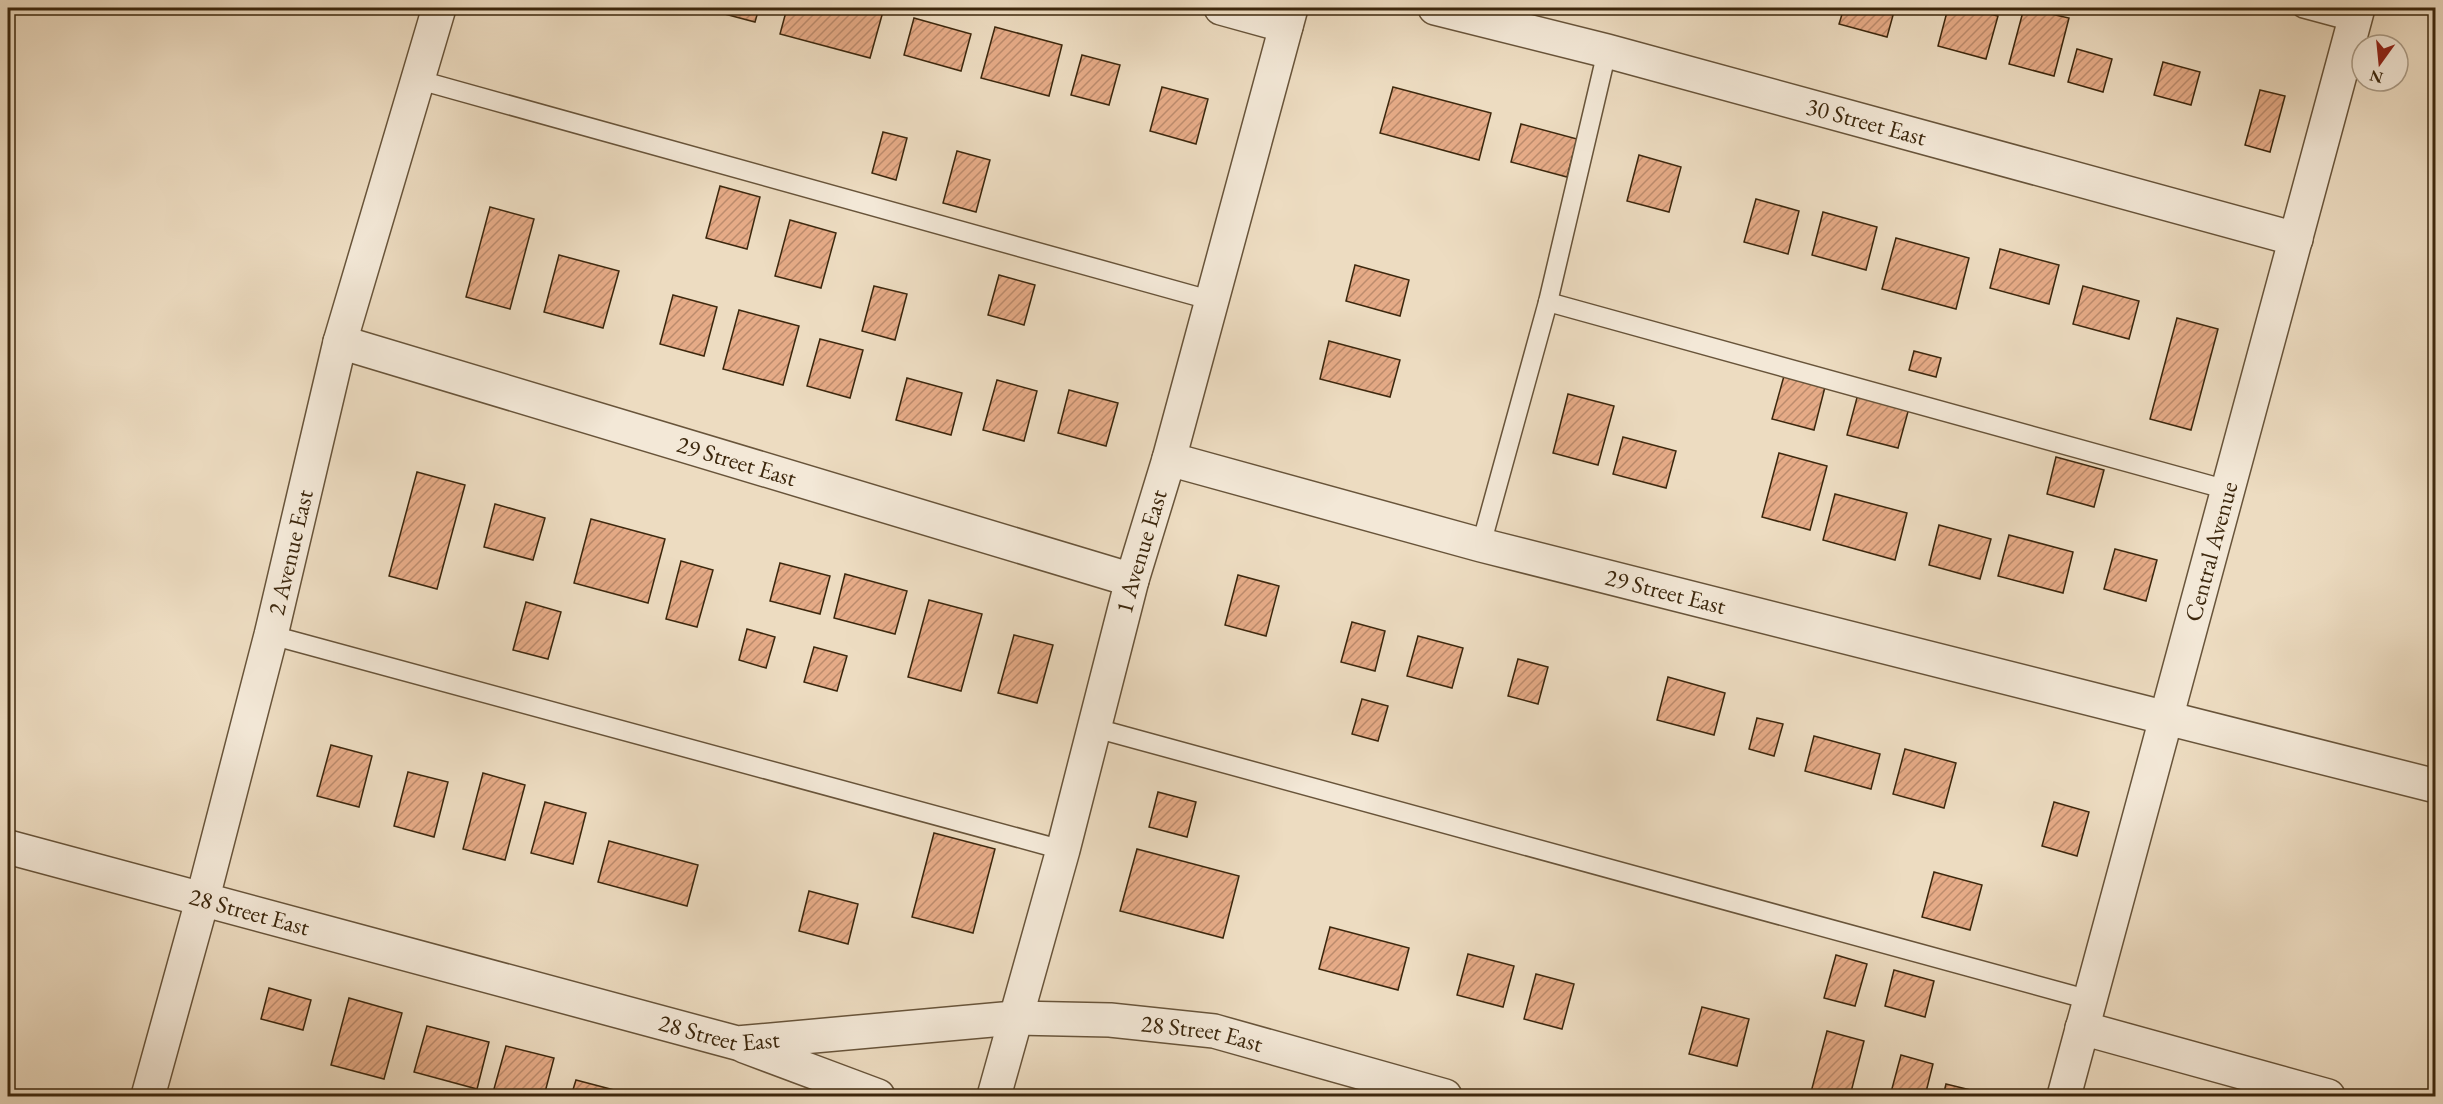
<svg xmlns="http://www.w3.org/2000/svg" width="2443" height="1104" viewBox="0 0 2443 1104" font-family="'EB Garamond',serif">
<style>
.building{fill:url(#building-hatch);stroke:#3c270d;stroke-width:1.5}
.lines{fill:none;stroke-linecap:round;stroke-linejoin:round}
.service-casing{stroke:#68543a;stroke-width:21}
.minor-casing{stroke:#68543a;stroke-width:36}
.tertiary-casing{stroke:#68543a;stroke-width:36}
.service{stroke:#f3e8d7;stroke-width:18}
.minor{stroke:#f3e8d7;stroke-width:33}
.tertiary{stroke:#f3e8d7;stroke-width:33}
.labels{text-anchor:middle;stroke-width:4.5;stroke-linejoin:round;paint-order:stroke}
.street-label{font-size:24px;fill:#3c270d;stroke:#f3e8d7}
</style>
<defs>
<pattern id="building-hatch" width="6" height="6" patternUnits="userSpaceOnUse" patternTransform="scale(1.5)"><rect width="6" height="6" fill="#e6ab87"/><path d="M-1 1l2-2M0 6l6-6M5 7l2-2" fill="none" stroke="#bc8b6d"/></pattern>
</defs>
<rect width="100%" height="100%" fill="#eddcc1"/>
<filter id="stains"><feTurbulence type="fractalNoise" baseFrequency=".00333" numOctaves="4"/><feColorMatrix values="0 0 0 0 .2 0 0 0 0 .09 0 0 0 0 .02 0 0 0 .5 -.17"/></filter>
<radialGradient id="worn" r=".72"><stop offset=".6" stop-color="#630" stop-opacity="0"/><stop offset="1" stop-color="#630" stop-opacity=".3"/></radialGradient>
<g class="building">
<path d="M702 8H759L755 22Z"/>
<path d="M787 8H884L870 58 780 34Z"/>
<path d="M1844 8H1895L1887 37 1839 24Z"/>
<path d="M1948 8H1965L1998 16 1986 59 1938 46Z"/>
<path d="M2024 8 2069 18 2054 76 2009 64Z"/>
<path d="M914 18 971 34 961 71 904 55Z"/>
<path d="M995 27 1062 45 1049 96 981 78Z"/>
<path d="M2077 49 2112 59 2103 92 2068 82Z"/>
<path d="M1082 55 1120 65 1109 105 1071 95Z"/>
<path d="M2163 62 2200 72 2191 105 2154 95Z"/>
<path d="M1162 87 1208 99 1196 144 1150 131Z"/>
<path d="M1393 87 1491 113 1479 160 1380 133Z"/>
<path d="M2260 90 2285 96 2270 152 2245 145Z"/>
<path d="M1521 124 1577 139 1567 177 1511 162Z"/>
<path d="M883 132 907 138 896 180 872 173Z"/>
<path d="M957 151 990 160 976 212 943 203Z"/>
<path d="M1639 155 1681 167 1669 212 1627 201Z"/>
<path d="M720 186 760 197 747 249 706 238Z"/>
<path d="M1756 199 1799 211 1788 254 1744 242Z"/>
<path d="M490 207 534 219 510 309 466 297Z"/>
<path d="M1823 212 1877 227 1866 270 1812 255Z"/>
<path d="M790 220 836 233 821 288 775 276Z"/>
<path d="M1896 238 1969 258 1956 309 1882 289Z"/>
<path d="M2000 249 2059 265 2049 304 1990 288Z"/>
<path d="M559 255 619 271 603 328 544 312Z"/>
<path d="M1355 265 1409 280 1400 316 1346 301Z"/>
<path d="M999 275 1035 285 1024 325 988 315Z"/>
<path d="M874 286 907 294 895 340 862 331Z"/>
<path d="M2083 286 2139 301 2129 339 2073 324Z"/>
<path d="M673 295 717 307 704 356 660 344Z"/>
<path d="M739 310 799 326 783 385 723 369Z"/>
<path d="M2177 318 2218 329 2191 430 2150 419Z"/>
<path d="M820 339 863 350 850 398 807 386Z"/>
<path d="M1329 341 1400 360 1390 397 1320 379Z"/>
<path d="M1914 351 1941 358 1936 377 1909 370Z"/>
<path d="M1784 376 1825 387 1814 430 1772 419Z"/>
<path d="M907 378 962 393 951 435 896 420Z"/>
<path d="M997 380 1037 391 1024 441 983 430Z"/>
<path d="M1069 390 1118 403 1106 446 1058 433Z"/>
<path d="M1568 394 1614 406 1598 465 1553 453Z"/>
<path d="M1858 394 1909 408 1898 448 1847 435Z"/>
<path d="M1623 437 1676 451 1666 488 1613 474Z"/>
<path d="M1779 453 1827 466 1810 530 1762 517Z"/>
<path d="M2056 457 2104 470 2094 507 2047 494Z"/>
<path d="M417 472 465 485 437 589 389 576Z"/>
<path d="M1835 494 1907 513 1895 560 1823 540Z"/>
<path d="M495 504 545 518 533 560 484 547Z"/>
<path d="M591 519 665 539 648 603 574 583Z"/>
<path d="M1939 525 1991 539 1980 579 1929 565Z"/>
<path d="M2009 535 2073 552 2063 593 1998 576Z"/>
<path d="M2115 549 2157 560 2146 601 2104 589Z"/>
<path d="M681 561 713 570 697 627 666 619Z"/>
<path d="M780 563 830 576 820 614 770 601Z"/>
<path d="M845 574 907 591 895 634 834 618Z"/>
<path d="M1238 575 1279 586 1266 636 1225 625Z"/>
<path d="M929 600 982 614 961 691 908 677Z"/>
<path d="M526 602 561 612 548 659 513 650Z"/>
<path d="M1352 622 1385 631 1375 671 1341 662Z"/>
<path d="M747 629 775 637 766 668 739 660Z"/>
<path d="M1014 635 1053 645 1037 703 998 693Z"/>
<path d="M1418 636 1463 648 1452 688 1407 676Z"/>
<path d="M814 647 847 656 837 691 804 682Z"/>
<path d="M1518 659 1548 667 1538 704 1508 696Z"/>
<path d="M1668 677 1725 693 1714 735 1657 720Z"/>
<path d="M1362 699 1388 706 1378 741 1352 734Z"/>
<path d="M1757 718 1783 724 1774 756 1749 749Z"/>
<path d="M1814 736 1880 754 1871 789 1805 771Z"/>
<path d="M331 745 372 756 359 807 317 796Z"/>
<path d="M1905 749 1956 763 1944 808 1893 794Z"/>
<path d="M408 772 448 782 434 837 394 826Z"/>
<path d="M483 773 525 785 505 860 463 849Z"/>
<path d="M1158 792 1196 802 1187 837 1149 827Z"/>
<path d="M545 802 586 813 573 864 531 853Z"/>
<path d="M2054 802 2089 812 2077 856 2042 846Z"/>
<path d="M934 833 995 849 973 933 912 917Z"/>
<path d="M609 841 698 865 687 906 598 882Z"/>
<path d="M1137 849 1239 876 1223 938 1120 911Z"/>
<path d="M1934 872 1982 885 1970 930 1922 917Z"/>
<path d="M809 891 858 904 848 944 799 931Z"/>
<path d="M1330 927 1409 948 1398 990 1319 969Z"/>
<path d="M1468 954 1514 966 1503 1007 1457 995Z"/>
<path d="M1836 955 1867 964 1855 1006 1824 998Z"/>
<path d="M1894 970 1934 981 1925 1017 1885 1006Z"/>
<path d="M1536 974 1574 984 1562 1029 1524 1019Z"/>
<path d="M269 988 311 1000 303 1030 261 1019Z"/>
<path d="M349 998 402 1013 384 1079 331 1065Z"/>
<path d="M1702 1007 1749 1019 1737 1066 1689 1054Z"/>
<path d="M427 1026 489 1042 477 1089 414 1072Z"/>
<path d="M1827 1031 1864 1041 1850 1096H1810Z"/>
<path d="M506 1046 554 1058 544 1096H492Z"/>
<path d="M1901 1055 1933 1064 1925 1096H1890Z"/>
<path d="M576 1080 637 1096H571Z"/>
<path d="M1946 1084 1995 1096H1943Z"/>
</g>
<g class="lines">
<defs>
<g id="service">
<path d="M2302 8 2354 22"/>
<path d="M419 80 1210 300"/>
<path d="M1548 302 2228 490"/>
<path d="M1481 545 1548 302 1607 51"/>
<path d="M271 635 1063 850"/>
<path d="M1095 728 2090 1000"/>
</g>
<g id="minor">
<path d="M1221 8 1286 26"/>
<path id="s1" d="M1435 8 1607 51 2296 239"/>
<path id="s2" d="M340 342 1132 580"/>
<path id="s3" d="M1169 459 1481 545 2436 786"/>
<path d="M2082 1028 2328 1096"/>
<path id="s4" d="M148 1096 202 901 271 635 340 342 439 8"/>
<path id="s5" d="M994 1096 1063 850 1132 580 1169 459 1291 8"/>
</g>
<g id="tertiary">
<path id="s6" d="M8 847 737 1043 1014 1018 1110 1020 1214 1031 1445 1096"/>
<path d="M744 1046 878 1096"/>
<path id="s7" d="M2064 1096 2358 8"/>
</g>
</defs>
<use href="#service" class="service-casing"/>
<use href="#minor" class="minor-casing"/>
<use href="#tertiary" class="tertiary-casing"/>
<use href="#service" class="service"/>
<use href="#minor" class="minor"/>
<use href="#tertiary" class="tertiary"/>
</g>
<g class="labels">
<g class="street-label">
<text dy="8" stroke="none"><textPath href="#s1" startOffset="446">30 Street East</textPath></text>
<text dy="8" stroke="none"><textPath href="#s2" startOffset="414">29 Street East</textPath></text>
<text dy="8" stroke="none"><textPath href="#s4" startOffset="562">2 Avenue East</textPath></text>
<text dy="8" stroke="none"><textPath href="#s5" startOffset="564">1 Avenue East</textPath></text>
<text dy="8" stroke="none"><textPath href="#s7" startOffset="564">Central Avenue</textPath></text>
<text dy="8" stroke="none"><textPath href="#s3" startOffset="514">29 Street East</textPath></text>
<text dy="8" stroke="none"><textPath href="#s6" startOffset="250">28 Street East</textPath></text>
<text dy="8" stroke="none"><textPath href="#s6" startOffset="736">28 Street East</textPath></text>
<text dy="8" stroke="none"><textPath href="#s6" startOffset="1222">28 Street East</textPath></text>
</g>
</g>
<rect width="2443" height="1104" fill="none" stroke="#eddcc1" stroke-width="30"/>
<rect x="9" y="9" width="2425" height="1086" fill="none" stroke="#3c270d" stroke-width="3"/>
<rect x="15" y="15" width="2413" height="1074" fill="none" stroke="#3c270d" stroke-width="1.5"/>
<g transform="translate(2380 63) rotate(195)"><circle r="28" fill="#f3e8d7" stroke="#aa9b86" stroke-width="1.5"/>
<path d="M0-4.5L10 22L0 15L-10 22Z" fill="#8f2418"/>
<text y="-9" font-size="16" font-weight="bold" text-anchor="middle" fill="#3c270d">N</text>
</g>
<rect width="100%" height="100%" filter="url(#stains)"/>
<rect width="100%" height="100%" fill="url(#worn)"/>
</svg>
